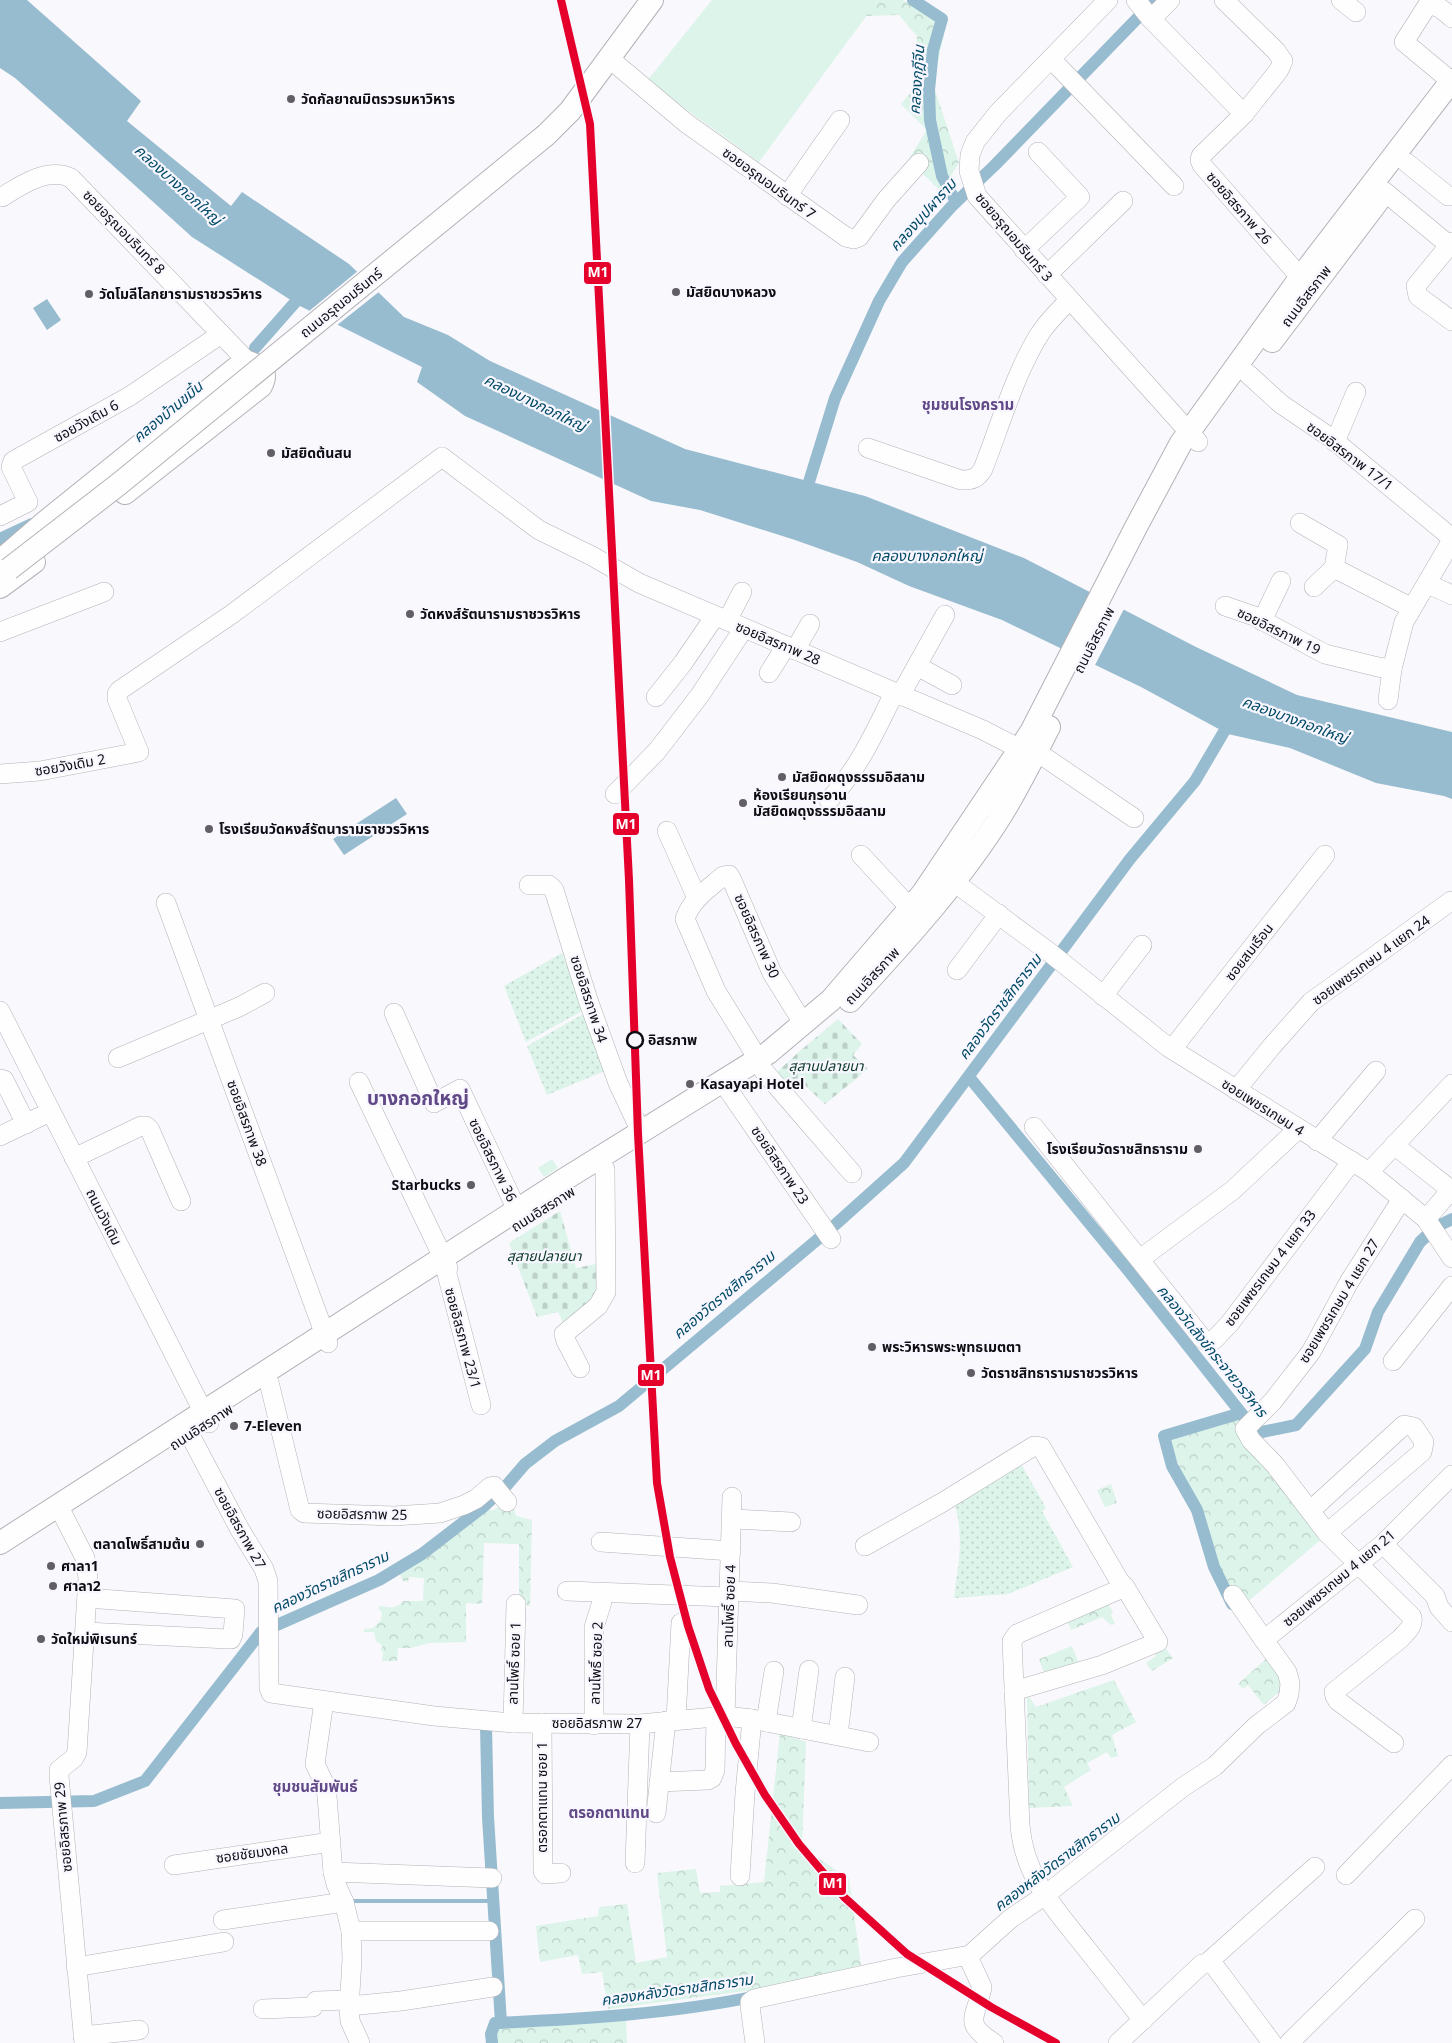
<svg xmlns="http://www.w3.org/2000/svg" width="1452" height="2043" viewBox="0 0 1452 2043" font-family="Georgia,'Noto Sans Thai',serif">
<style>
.green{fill:#dcf4e9}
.forest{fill:url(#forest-crowns)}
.cemetery{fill:url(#cemetery-stones)}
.park{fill:url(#park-dots)}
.water{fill:#97bcd0}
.pier{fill:#f9f8fc}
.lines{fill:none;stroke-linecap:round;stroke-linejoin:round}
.stream{stroke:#97bcd0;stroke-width:4}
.canal{stroke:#97bcd0;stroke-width:12}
.minor-casing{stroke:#b3b2b7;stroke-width:20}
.major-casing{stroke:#b3b2b7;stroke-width:24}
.minor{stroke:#fefeff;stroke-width:19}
.major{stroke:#fefeff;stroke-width:22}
.major-bridge-casing{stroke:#b3b2b7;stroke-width:24;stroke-linecap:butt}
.major-bridge{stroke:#fefeff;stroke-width:22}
.metro-1-casing{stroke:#f8f6fe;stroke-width:11}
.metro-1{stroke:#e4002b;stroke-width:8}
.poi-dot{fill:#615f65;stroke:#f8f6fe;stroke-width:2}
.stop-dot{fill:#f8f6fe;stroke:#0f0d13;stroke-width:2.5}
.labels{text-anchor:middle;stroke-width:4.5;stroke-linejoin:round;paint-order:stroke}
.poi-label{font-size:14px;font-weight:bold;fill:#0f0d13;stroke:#f8f6fe;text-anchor:start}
.street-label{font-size:14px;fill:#0f0d13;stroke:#f8f6fe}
.stop-label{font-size:14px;font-weight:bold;fill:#0f0d13;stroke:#f8f6fe;text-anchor:start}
.park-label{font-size:14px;font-style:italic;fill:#093826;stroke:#f8f6fe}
.water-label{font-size:15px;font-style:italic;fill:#004a66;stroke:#f8f6fe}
.neighbourhood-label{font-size:15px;font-weight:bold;fill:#604986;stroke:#f8f6fe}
.district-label{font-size:19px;font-weight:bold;fill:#604986;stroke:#f8f6fe}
.line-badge{stroke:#f8f6fe;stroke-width:2}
.badge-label{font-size:14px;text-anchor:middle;font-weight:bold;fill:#fff}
</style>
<defs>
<pattern id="forest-crowns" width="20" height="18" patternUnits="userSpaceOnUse" patternTransform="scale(1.25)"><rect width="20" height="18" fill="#dcf4e9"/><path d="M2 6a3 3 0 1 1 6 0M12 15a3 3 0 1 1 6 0" fill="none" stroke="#bcd0c7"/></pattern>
<pattern id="cemetery-stones" width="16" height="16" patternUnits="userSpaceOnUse" patternTransform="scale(1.25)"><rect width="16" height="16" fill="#dcf4e9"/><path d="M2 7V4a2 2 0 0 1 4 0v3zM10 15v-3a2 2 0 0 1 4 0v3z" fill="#bcd0c7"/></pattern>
<pattern id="park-dots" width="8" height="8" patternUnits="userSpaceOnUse" patternTransform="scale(1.25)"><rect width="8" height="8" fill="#dcf4e9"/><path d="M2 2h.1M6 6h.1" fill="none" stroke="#bcd0c7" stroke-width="1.8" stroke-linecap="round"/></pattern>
</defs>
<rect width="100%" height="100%" fill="#f9f8fc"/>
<g class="green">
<path d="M712 0H878L759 162 647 81Z"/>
<path d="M552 1159 558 1168 544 1177 538 1168Z"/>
</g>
<g class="forest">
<path d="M878 0H903L934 19 944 34 933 84 959 163 941 191 908 160 927 130 901 104 913 90 917 36 899 15 866 16Z"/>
<path d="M1241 1418 1323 1538 1245 1604 1229 1589 1168 1439Z"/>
<path d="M1111 1484 1117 1503 1105 1507 1097 1490Z"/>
<path d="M507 1502 514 1509 516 1516 532 1520 530 1606 519 1603V1544L484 1543 482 1604 466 1603V1642L429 1643 411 1648H398L397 1661H382L383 1652 380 1650 383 1646 376 1641 374 1632H363L365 1629 373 1628 381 1620 382 1613 378 1608 380 1606C389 1607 396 1610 403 1601H423L424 1578 409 1577 408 1582 403 1581 400 1574 488 1508 492 1511Z"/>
<path d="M1105 1599 1113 1612 1111 1615 1115 1624 1111 1625 1102 1617 1071 1630 1065 1616Z"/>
<path d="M1161 1643 1173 1658 1152 1671 1146 1663 1156 1656 1151 1649Z"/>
<path d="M1072 1646 1081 1669 1046 1679 1039 1659Z"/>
<path d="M1267 1658 1281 1679 1280 1691 1264 1705 1248 1685 1243 1689 1238 1684Z"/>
<path d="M1114 1680 1136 1722 1112 1735 1118 1756 1111 1758 1107 1752 1087 1763 1091 1770 1064 1787 1073 1806 1029 1808 1027 1694 1036 1707Z"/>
<path d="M780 1733 806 1742 802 1847 849 1879 861 1965 768 1988 608 2009 602 1972 582 1974 578 1955 540 1962 536 1926 598 1916 599 1907 627 1904 636 1963 667 1957 657 1873 696 1869 700 1893 720 1892V1886L764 1882Z"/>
<path d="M626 2018 627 2043H497V2028Z"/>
</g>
<g class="cemetery">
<path d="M838 1019 862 1044 853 1055 868 1069 825 1104 798 1079 787 1089 775 1074 800 1051Z"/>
<path d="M560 1211 576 1268 601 1263 604 1289 565 1326 558 1312 537 1317 509 1243Z"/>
</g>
<g class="park">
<path d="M562 953 584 1010 526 1042 504 986Z"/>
<path d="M585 1013 607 1070 547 1095 527 1046Z"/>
<path d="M1020 1462 1046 1508 1042 1511 1073 1567 1008 1594 954 1598C958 1566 965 1535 954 1503Z"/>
</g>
<g class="water">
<path d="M0 0H27L141 101 127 121 231 206 242 192 349 264 404 317 448 335 490 361 685 449 865 496 1024 558 1196 647 1297 695 1452 732V799L1444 796 1376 783 1290 748 1228 734 1141 687 1002 620 909 586 857 562 795 540 700 510 651 501 465 416 417 382 422 367 300 306 192 237 68 125 15 78 0 68Z"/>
<path d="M47 299 61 320 47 330 33 308Z"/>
<path d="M396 798 407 814 344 855 333 839Z"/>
</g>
<g class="pier">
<path d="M359 270 380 291 336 326 308 312Z"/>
<path d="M1097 593 1125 607 1094 667 1066 653Z"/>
</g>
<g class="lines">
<path class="stream" d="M350 1901H493"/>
<g class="canal">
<path d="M913 0 942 19 933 50 929 90 930 120 942 176 956 202"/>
<path d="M255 348 306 290"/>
<path d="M804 498 835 398 879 301 902 262 951 207 995 165 1155 0"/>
<path d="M0 539 32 524"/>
<path d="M969 1077 1127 1269 1257 1433 1296 1425 1365 1349 1378 1312 1420 1242 1436 1227 1452 1219"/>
<path d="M1232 1604 1214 1567 1197 1510 1172 1466 1164 1436 1241 1413"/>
<path d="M486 1726 488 1817 501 2023"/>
<path d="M0 1803 94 1801 145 1781 261 1632 379 1580 422 1554 483 1507 506 1486 525 1464 555 1441 619 1406 836 1224 904 1163 1130 859 1195 781 1232 718"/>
<path d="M492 2043 491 2034 495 2023C582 2019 671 2014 757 1996"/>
</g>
<defs>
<g id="minor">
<path d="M1108 0 998 113 975 142 970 155 969 171 977 196 1198 442"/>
<path d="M1136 0 1151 19 1244 114 1201 156 1200 160 1202 165 1309 287"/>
<path d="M1224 0 1276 51 1283 61 1279 70 1244 114"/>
<path d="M1341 0 1356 12"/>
<path d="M1151 19 1170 0"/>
<path d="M610 59 686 123 846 237 854 239 859 237 886 200 919 163"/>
<path d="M1051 59 1174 186"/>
<path d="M1445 76 1404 42 1427 6C1438 4 1444 11 1452 18"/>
<path d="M1407 163 1448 196"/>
<path d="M1385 192 1449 245"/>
<path d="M787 196 840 120"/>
<path d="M2 197C21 185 48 167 71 178L248 362"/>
<path d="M1452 242 1416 286 1418 296 1452 321"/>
<path d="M1024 250 1080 197 1038 152"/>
<path d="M1047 275 1123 201"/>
<path d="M1248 374 1281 404 1331 438 1452 538"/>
<path d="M1335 442 1356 392"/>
<path d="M868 448 961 480C972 480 977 479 983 469 1000 426 1016 370 1041 332 1049 320 1060 310 1069 300"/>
<path d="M0 516 28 502 11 467 13 461 130 396 221 334"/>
<path d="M1300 523 1338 545 1334 568 1314 587"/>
<path d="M1334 568 1412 608"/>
<path d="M1428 584 1452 595"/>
<path d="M1225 606 1254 616 1325 654 1378 667 1392 669"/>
<path d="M727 621 742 592"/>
<path d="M1262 621 1281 581"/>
<path d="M0 632 104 592"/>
<path d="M795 650 810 624"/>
<path d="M917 666 952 685"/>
<path d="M769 673 786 646"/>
<path d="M900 696 945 615"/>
<path d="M656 697 683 663 715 616"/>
<path d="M1388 700 1392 669 1404 622 1452 540"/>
<path d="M1037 752 1134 818"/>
<path d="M0 774 40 771 139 752 117 699V694L120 690 232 614 442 457 539 530 592 556 639 583 983 730 1020 749"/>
<path d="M615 794 657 751 700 695 744 628"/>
<path d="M829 800C858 770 876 730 894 693"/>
<path d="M667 831 697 898"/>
<path d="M861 855 910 908"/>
<path d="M954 882 1049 952 1168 1047 1369 1172 1426 1219 1452 1258"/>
<path d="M529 885H549L554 890 588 1000 618 1083 641 1132"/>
<path d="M166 903 328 1343"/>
<path d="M957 970 999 914"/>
<path d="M1103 996 1142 945"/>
<path d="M0 1011 209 1423"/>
<path d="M394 1013 434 1103 460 1089 517 1210"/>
<path d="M1172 1049 1325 855"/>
<path d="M118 1058 239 1007 265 993"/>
<path d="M758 1059 716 991 685 919C691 900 708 889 723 876L729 875 731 878 772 973 803 1023"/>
<path d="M763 1070 852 1173"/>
<path d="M0 1079 4 1080 26 1124"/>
<path d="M359 1082 448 1268"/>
<path d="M1236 1090 1272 1046 1311 1002 1451 901"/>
<path d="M729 1091 831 1239"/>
<path d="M1034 1127 1202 1338 1208 1342 1214 1340 1230 1323 1352 1161"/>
<path d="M0 1136 50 1112"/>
<path d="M1317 1141 1376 1071"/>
<path d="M1394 1145 1451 1190"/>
<path d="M74 1158 141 1126H146L150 1130 181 1201"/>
<path d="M1369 1172 1452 1084"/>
<path d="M1426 1219 1452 1189"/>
<path d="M1140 1259 1233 1190 1298 1129"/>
<path d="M446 1270 481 1405"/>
<path d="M1393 1361 1452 1286"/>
<path d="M580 1368 566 1341 564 1334 598 1306 606 1292 605 1169"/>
<path d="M269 1382 300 1510 304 1513 394 1516 440 1513 464 1505 476 1499 490 1487 494 1486 507 1502"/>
<path d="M190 1435 239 1528 264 1569 268 1581 269 1688 271 1693 434 1716 513 1723 640 1724 725 1716 752 1719 869 1742"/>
<path d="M58 1505 85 1558 88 1578 77 1752 74 1758 59 1770V1776L84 2043"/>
<path d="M1311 1510 1404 1425 1414 1427 1424 1442 1422 1452 1327 1533"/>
<path d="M733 1519 791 1522"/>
<path d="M601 1542 731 1551"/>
<path d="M1383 1544 1435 1596 1439 1607 1452 1622"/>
<path d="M865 1546 943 1502 1034 1446 1041 1447 1120 1582 1125 1587 1158 1642 1102 1665 1014 1691"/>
<path d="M1125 1587 1017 1634 1012 1641 1020 1825C1024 1877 1055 1909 1086 1948 1105 1972 1124 1996 1143 2020"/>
<path d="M567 1591 728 1597"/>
<path d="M729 1591 772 1593 858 1605"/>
<path d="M1233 1595 1264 1640 1383 1544 1452 1475"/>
<path d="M86 1632 228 1639H231L233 1634 235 1609 87 1598"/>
<path d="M324 1701 315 1764 325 1785 327 1796 333 1872 336 1884 344 1902 351 1931 352 1959 349 2010 350 2021 360 2043"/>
<path d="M725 1716 732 1497"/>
<path d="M676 1720 681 1623"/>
<path d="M766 1722 774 1671"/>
<path d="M513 1723 516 1604"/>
<path d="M542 1723 543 1871 545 1874 561 1873"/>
<path d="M594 1725V1627L602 1602"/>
<path d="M801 1729 809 1670"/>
<path d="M838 1735 845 1677"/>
<path d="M1394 1743 1338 1701 1335 1696 1334 1692 1400 1639C1406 1632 1414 1627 1412 1617L1327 1533 1275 1465 1251 1440 1245 1429 1273 1401 1311 1352 1349 1282 1402 1199"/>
<path d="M659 1782 708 1780 712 1778 715 1770 716 1717"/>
<path d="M656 1813 666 1721"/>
<path d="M635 1863 640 1724"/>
<path d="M174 1865 331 1842"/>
<path d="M333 1872 492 1878"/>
<path d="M1346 1875 1452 1765"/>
<path d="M740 1876 745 1793 752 1719"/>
<path d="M223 1920 344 1902"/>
<path d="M351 1931H489"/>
<path d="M1207 1963 1213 1964 1272 2043"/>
<path d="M76 1967 224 1942"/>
<path d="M349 2006 401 2001 493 1987"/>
<path d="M263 2009 313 2007 316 2001 349 2000"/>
<path d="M83 2036 139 2030"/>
<path d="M755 2043 750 2006V2002L754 1999 896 1968 970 1955"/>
<path d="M994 2043C961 2022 977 2017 982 1987L970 1961V1955L1010 1919 1044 1896 1183 1787 1215 1766 1256 1726 1286 1703 1289 1694 1290 1683 1287 1672 1264 1640"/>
<path d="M1118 2043 1202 1964 1207 1963 1315 1867"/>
<path d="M1289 2043 1415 1919"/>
</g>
<g id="major">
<path d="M546 135 570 111 652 0"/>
<path d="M1272 341 1378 201"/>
<path d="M0 561 44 523 235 369 248 362 261 367C265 374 265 378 261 386L125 493"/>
<path d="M0 587 34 562"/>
<path d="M850 1001C904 942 959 883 1002 814 1019 786 1034 756 1049 727"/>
<path d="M0 1543 565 1179 768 1053 831 1000 923 893 1031 732 1136 527 1181 443 1300 278 1452 80"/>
</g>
</defs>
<use href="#minor" class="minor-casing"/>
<use href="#major" class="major-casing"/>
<use href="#minor" class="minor"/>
<use href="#major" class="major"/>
<defs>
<path id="major-bridge" d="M9 569 119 484 546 135"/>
</defs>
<use href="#major-bridge" class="major-bridge-casing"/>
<use href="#major-bridge" class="major-bridge"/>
<defs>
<path id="metro-1" d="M561 0 590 124 629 880 638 1134 657 1483 670 1557 688 1626 709 1689 736 1744 765 1795 799 1844 844 1897 907 1954 991 2007 1056 2043"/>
</defs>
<use href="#metro-1" class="metro-1-casing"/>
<use href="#metro-1" class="metro-1"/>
</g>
<g class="poi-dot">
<circle cx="291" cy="99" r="5"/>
<circle cx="676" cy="292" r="5"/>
<circle cx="89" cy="294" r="5"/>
<circle cx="271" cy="453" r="5"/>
<circle cx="410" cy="614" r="5"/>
<circle cx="782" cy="777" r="5"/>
<circle cx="743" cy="803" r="5"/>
<circle cx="209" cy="829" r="5"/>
<circle cx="690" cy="1084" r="5"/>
<circle cx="1198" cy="1149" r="5"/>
<circle cx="471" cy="1185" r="5"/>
<circle cx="872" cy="1347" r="5"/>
<circle cx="971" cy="1373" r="5"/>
<circle cx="234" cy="1426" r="5"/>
<circle cx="200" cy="1544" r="5"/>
<circle cx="51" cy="1566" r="5"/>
<circle cx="53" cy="1586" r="5"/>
<circle cx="41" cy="1639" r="5"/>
</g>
<circle class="stop-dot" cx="635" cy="1040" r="8"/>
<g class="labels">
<g class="poi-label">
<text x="301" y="104">วัดกัลยาณมิตรวรมหาวิหาร</text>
<text x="686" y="297">มัสยิดบางหลวง</text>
<text x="99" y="299">วัดโมลีโลกยารามราชวรวิหาร</text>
<text x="281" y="458">มัสยิดต้นสน</text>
<text x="420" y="619">วัดหงส์รัตนารามราชวรวิหาร</text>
<text x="792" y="782">มัสยิดผดุงธรรมอิสลาม</text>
<text x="753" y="800">ห้องเรียนกุรอาน<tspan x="753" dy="16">มัสยิดผดุงธรรมอิสลาม</tspan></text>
<text x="219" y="834">โรงเรียนวัดหงส์รัตนารามราชวรวิหาร</text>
<text x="700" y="1089">Kasayapi Hotel</text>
<text x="1188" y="1154" text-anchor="end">โรงเรียนวัดราชสิทธาราม</text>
<text x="461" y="1190" text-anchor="end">Starbucks</text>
<text x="882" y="1352">พระวิหารพระพุทธเมตตา</text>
<text x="981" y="1378">วัดราชสิทธารามราชวรวิหาร</text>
<text x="244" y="1431">7-Eleven</text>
<text x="190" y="1549" text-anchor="end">ตลาดโพธิ์สามต้น</text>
<text x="61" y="1571">ศาลา1</text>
<text x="63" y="1591">ศาลา2</text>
<text x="51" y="1644">วัดใหม่พิเรนทร์</text>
</g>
<g class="street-label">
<text transform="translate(769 183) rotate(36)" y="5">ซอยอรุณอมรินทร์ 7</text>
<text transform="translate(1239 208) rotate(49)" y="5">ซอยอิสรภาพ 26</text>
<text transform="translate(124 232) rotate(46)" y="5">ซอยอรุณอมรินทร์ 8</text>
<text transform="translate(1014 237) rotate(50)" y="5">ซอยอรุณอมรินทร์ 3</text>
<text transform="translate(1306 296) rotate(-53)" y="5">ถนนอิสรภาพ</text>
<text transform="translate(341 303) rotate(-39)" y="5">ถนนอรุณอมรินทร์</text>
<text transform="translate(86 421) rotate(-29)" y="5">ซอยวังเดิม 6</text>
<text transform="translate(1350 456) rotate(37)" y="5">ซอยอิสรภาพ 17/1</text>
<text transform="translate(1279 631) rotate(26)" y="5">ซอยอิสรภาพ 19</text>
<text transform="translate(1094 640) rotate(-63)" y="5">ถนนอิสรภาพ</text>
<text transform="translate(778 643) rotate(23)" y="5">ซอยอิสรภาพ 28</text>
<text transform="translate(70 765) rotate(-10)" y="5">ซอยวังเดิม 2</text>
<text transform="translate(757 936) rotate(66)" y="5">ซอยอิสรภาพ 30</text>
<text transform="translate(1249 952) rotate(-52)" y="5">ซอยสมเรือน</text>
<text transform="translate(1371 960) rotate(-36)" y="5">ซอยเพชรเกษม 4 แยก 24</text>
<text transform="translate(872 976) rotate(-47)" y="5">ถนนอิสรภาพ</text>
<text transform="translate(589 999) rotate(72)" y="5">ซอยอิสรภาพ 34</text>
<text transform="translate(1263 1107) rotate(32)" y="5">ซอยเพชรเกษม 4</text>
<text transform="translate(247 1123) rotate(70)" y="5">ซอยอิสรภาพ 38</text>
<text transform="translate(493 1160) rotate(64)" y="5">ซอยอิสรภาพ 36</text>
<text transform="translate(780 1165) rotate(56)" y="5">ซอยอิสรภาพ 23</text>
<text transform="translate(543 1209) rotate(-32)" y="5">ถนนอิสรภาพ</text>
<text transform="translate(104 1217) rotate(63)" y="5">ถนนวังเดิม</text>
<text transform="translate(1270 1268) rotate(-53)" y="5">ซอยเพชรเกษม 4 แยก 33</text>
<text transform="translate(1339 1301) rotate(-59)" y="5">ซอยเพชรเกษม 4 แยก 27</text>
<text transform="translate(463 1338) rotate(75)" y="5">ซอยอิสรภาพ 23/1</text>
<text transform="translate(201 1427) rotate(-33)" y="5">ถนนอิสรภาพ</text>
<text transform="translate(362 1514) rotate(1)" y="5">ซอยอิสรภาพ 25</text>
<text transform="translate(240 1528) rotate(61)" y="5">ซอยอิสรภาพ 27</text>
<text transform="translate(1339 1578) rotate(-40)" y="5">ซอยเพชรเกษม 4 แยก 21</text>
<text transform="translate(729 1606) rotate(-88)" y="5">ลานโพธิ์ ซอย 4</text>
<text transform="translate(514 1663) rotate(-88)" y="5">ลานโพธิ์ ซอย 1</text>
<text transform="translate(596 1663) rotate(-88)" y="5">ลานโพธิ์ ซอย 2</text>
<text x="597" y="1728">ซอยอิสรภาพ 27</text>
<text transform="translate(542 1797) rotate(-90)" y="5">ตรอกตาแทน ซอย 1</text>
<text transform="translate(63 1827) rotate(-95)" y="5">ซอยอิสรภาพ 29</text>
<text transform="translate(252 1853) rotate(-8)" y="5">ซอยชัยมงคล</text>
</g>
<g class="stop-label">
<text x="648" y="1045">อิสรภาพ</text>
</g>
<g class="park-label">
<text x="826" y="1071">สุสานปลายนา</text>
<text x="544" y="1261">สุสายปลายนา</text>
</g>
<g class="water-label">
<text transform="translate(917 80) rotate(-86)" y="5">คลองกุฎีจีน</text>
<text transform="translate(178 185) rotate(42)" y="5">คลองบางกอกใหญ่</text>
<text transform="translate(923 215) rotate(-48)" y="5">คลองบุปผาราม</text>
<text transform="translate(535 403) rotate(26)" y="5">คลองบางกอกใหญ่</text>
<text transform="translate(168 412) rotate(-40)" y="5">คลองบ้านขมิ้น</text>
<text x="927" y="561">คลองบางกอกใหญ่</text>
<text transform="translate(1295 720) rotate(20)" y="5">คลองบางกอกใหญ่</text>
<text transform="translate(1000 1007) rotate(-53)" y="5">คลองวัดราชสิทธาราม</text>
<text transform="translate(724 1295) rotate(-40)" y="5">คลองวัดราชสิทธาราม</text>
<text transform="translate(1212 1351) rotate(51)" y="5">คลองวัดสังข์กระจายวรวิหาร</text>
<text transform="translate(330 1582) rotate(-25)" y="5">คลองวัดราชสิทธาราม</text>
<text transform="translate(1057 1862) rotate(-37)" y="5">คลองหลังวัดราชสิทธาราม</text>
<text transform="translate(677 1990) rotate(-8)" y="5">คลองหลังวัดราชสิทธาราม</text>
</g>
<g class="neighbourhood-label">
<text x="968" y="410">ชุมชนโรงคราม</text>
<text x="315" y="1792">ชุมชนสัมพันธ์</text>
<text x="609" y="1818">ตรอกตาแทน</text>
</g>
<g class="district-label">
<text x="418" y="1105">บางกอกใหญ่</text>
</g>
</g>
<g class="line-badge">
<rect x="583" y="261" width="29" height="24" rx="5" fill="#e4002b"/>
<rect x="612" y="812" width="28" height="24" rx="5" fill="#e4002b"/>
<rect x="637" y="1363" width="28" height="24" rx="5" fill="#e4002b"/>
<rect x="818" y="1872" width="29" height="24" rx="5" fill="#e4002b"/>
</g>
<g class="badge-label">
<text x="598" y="277">M1</text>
<text x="626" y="829">M1</text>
<text x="651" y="1380">M1</text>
<text x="833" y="1888">M1</text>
</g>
</svg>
